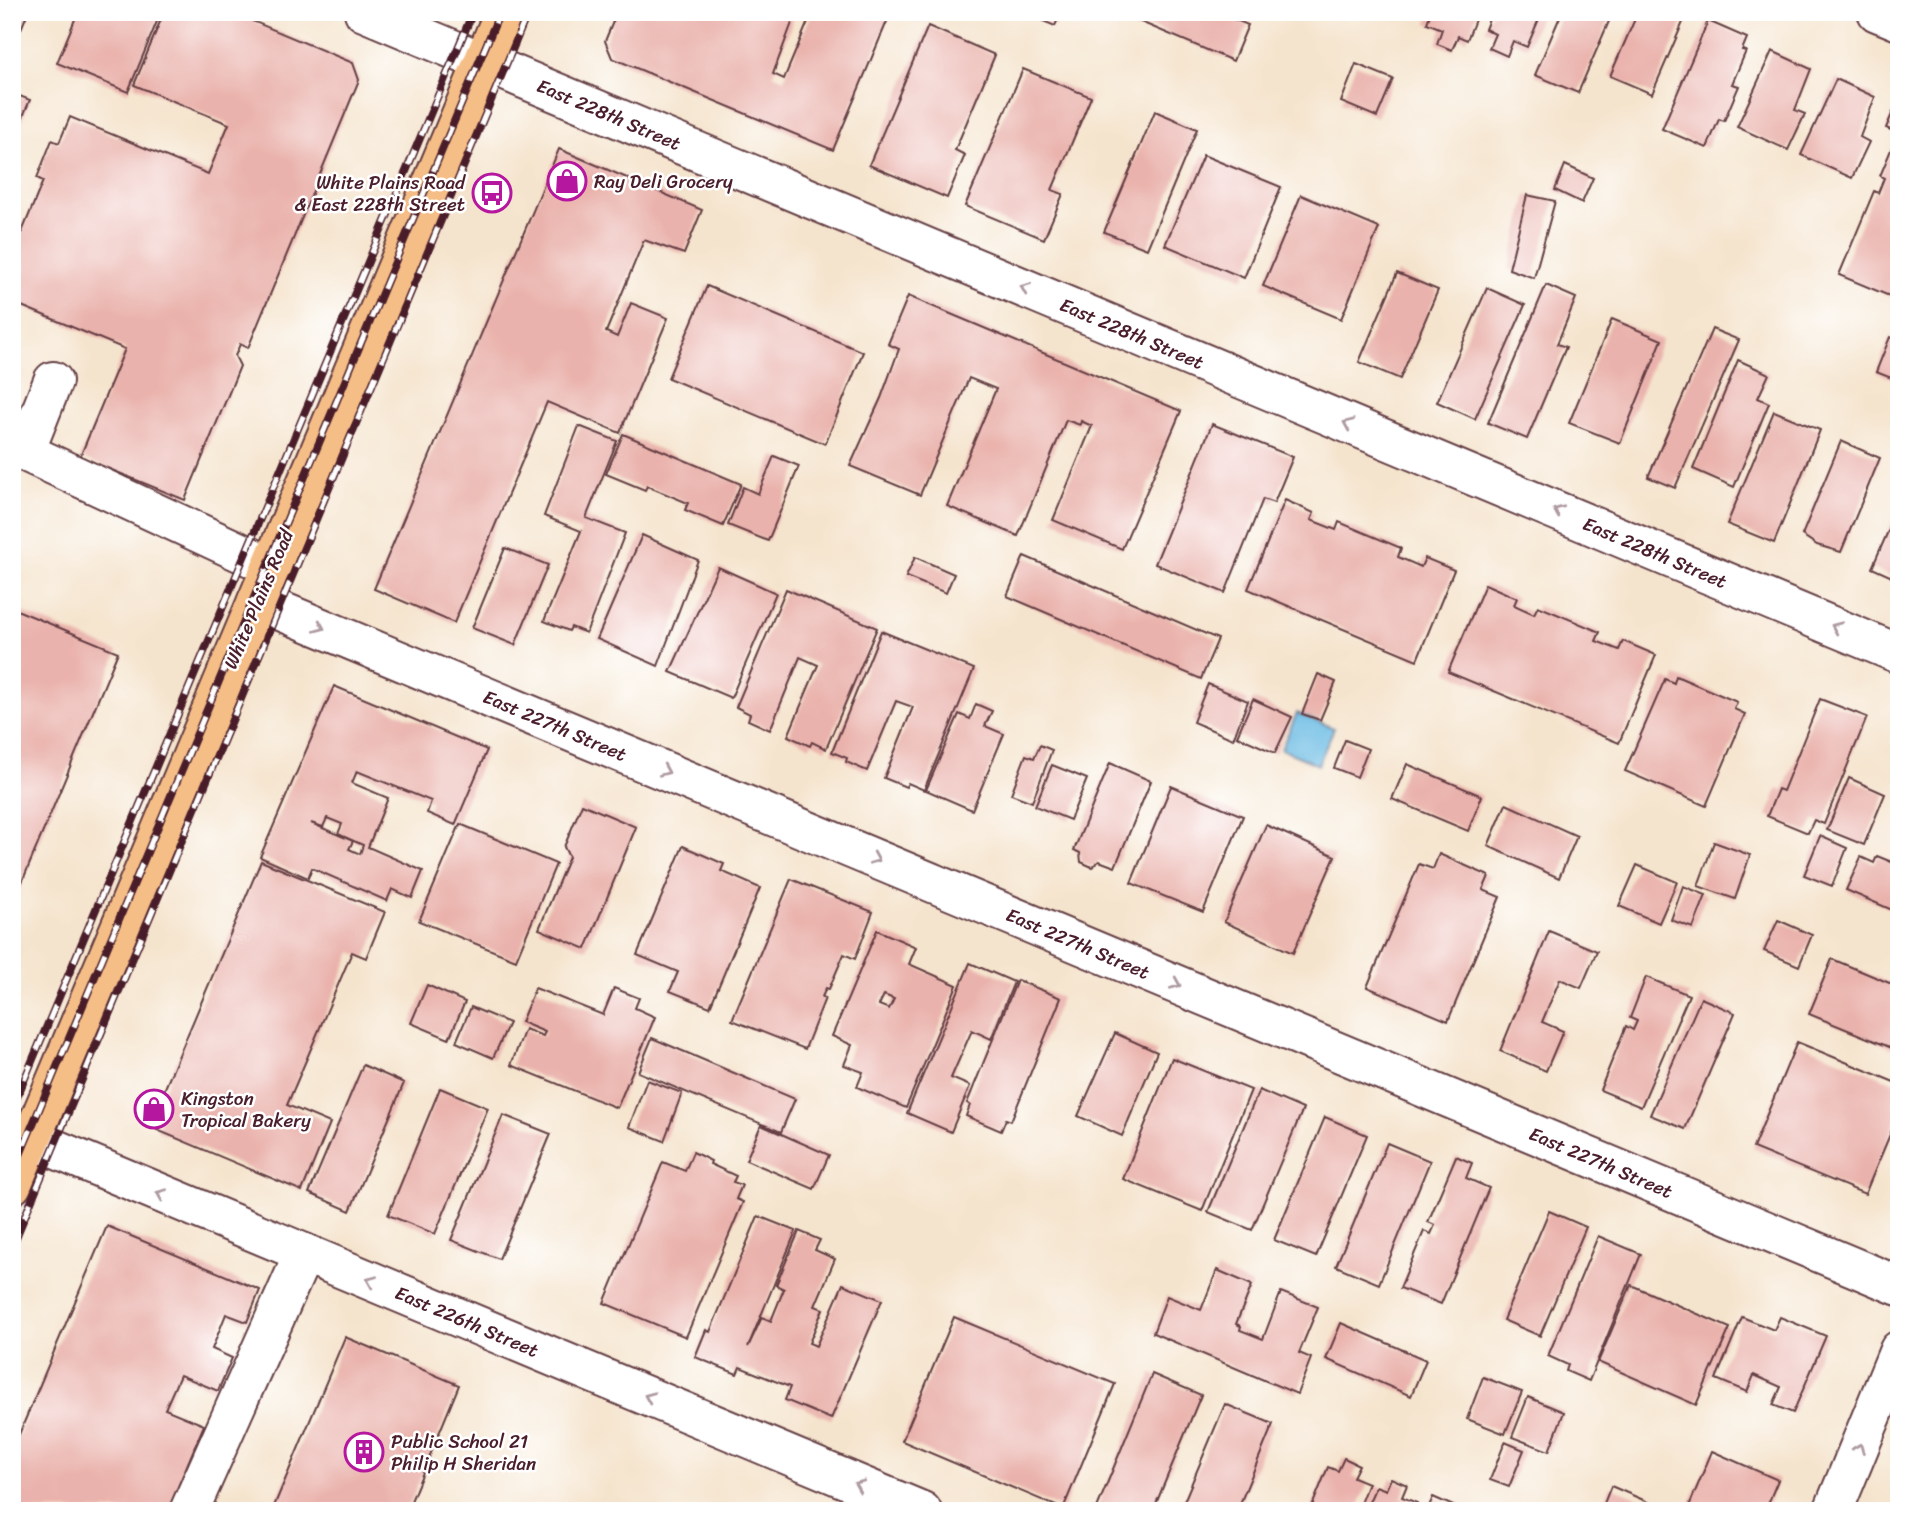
<svg xmlns="http://www.w3.org/2000/svg" width="1911" height="1523" viewBox="0 0 1911 1523" font-family="Sriracha,sans-serif">
<style>
.water{fill:#68bae3;stroke:#596c87;stroke-width:2}
.building{fill:#eab2ac;fill-rule:evenodd}
.lines{fill:none;stroke-linecap:round;stroke-linejoin:round}
.minor-casing{stroke:#643d43;stroke-width:42}
.major-casing{stroke:#643d43;stroke-width:42}
.minor{stroke:#fff;stroke-width:38}
.major{stroke:#f6be87;stroke-width:38}
.rail-casing{stroke:#4a1f2b;stroke-width:8}
.rail{stroke:#fff;stroke-width:5;stroke-dasharray:16;stroke-linecap:butt}
.oneway{stroke:#ae9aa0}
.labels{text-anchor:middle;stroke-width:5;stroke-linejoin:round;paint-order:stroke}
.street-label{font-size:19px;fill:#4a1f2b;stroke:#fff}
.poi-label{font-size:19px;fill:#4a1f2b;stroke:#fff;text-anchor:start}
</style>
<rect width="100%" height="100%" fill="#fff"/>
<filter id="ink" filterUnits="userSpaceOnUse"><feTurbulence type="fractalNoise" baseFrequency=".0143" numOctaves="2"/><feDisplacementMap in="SourceGraphic" scale="14" xChannelSelector="R" yChannelSelector="G"/><feConvolveMatrix kernelMatrix="1 2 1 2 8 2 1 2 1" color-interpolation-filters="sRGB"/></filter>
<filter id="wash" filterUnits="userSpaceOnUse"><feTurbulence type="fractalNoise" baseFrequency=".00686" numOctaves="4" result="noise"/><feDisplacementMap in="SourceGraphic" scale="28" xChannelSelector="R" yChannelSelector="G"/><feGaussianBlur stdDeviation="1.57" result="paint"/><feColorMatrix in="noise" values="0 0 0 0 0 0 0 0 0 0 0 0 0 0 0 0 0 1.4 0 .05"/><feComposite in="paint" operator="in"/></filter>
<g filter="url(#wash)">
<rect width="100%" height="100%" fill="#f5e4cd"/>
<path class="water" d="M1297 713 1334 728 1318 765 1281 749Z"/>
<g id="blocks">
<g class="building">
<path d="M12 12H28L12 51Z"/>
<path d="M78 12H141L158 19 128 92 57 63Z"/>
<path d="M164 12H231L353 63 359 80 248 348 240 344 235 356 240 366 185 500 80 457 125 349 12 302V237L16 229 22 232 43 181 37 178 52 140 59 143 70 117 208 174 229 124 134 85Z"/>
<path d="M617 12H796L773 74 784 79 812 12H891L833 150 612 58 605 41Z"/>
<path d="M1022 12H1061L1055 26Z"/>
<path d="M1117 12H1217L1248 25 1233 61Z"/>
<path d="M1431 12H1478L1467 40 1458 36 1452 50 1437 44 1442 29 1427 23Z"/>
<path d="M1492 12H1542L1527 47 1513 41 1507 56 1489 48 1495 34 1485 29Z"/>
<path d="M1562 12H1613L1578 93 1535 75Z"/>
<path d="M1638 12 1687 13 1652 94 1610 76Z"/>
<path d="M1708 21 1747 38 1742 50 1746 51 1732 84 1739 86 1724 121 1719 119 1707 148 1662 129Z"/>
<path d="M928 26 995 55 955 150 965 155 947 198 869 165Z"/>
<path d="M1772 51 1811 69 1795 110 1805 114 1788 150 1737 127Z"/>
<path d="M1356 64 1393 79 1377 117 1341 102Z"/>
<path d="M1023 69 1091 97 1052 190 1063 194 1044 239 965 206Z"/>
<path d="M1836 79 1875 97 1860 137 1869 142 1852 178 1801 155Z"/>
<path d="M12 93 30 100 12 142Z"/>
<path d="M1899 98V300L1839 275 1874 191 1878 193 1884 178 1880 176 1898 133 1886 128Z"/>
<path d="M1155 111 1197 129 1147 249 1104 232Z"/>
<path d="M559 149 702 210 684 254 644 240 606 332 617 337 631 303 668 318 620 433 547 402 454 623 374 589Z"/>
<path d="M1203 155 1281 187 1244 278 1165 245Z"/>
<path d="M1565 165 1593 178 1582 203 1555 190Z"/>
<path d="M1301 195 1379 228 1341 319 1263 286Z"/>
<path d="M1527 195 1555 201 1534 278 1509 269Z"/>
<path d="M1397 273 1438 290 1400 379 1359 362Z"/>
<path d="M1546 285 1576 298 1557 344 1566 347 1527 439 1488 423Z"/>
<path d="M707 286 863 352 825 444 668 378Z"/>
<path d="M1487 288 1525 305 1475 419 1437 402Z"/>
<path d="M908 296 1181 411 1122 549 1053 520 1092 426 1081 421 1080 425 1066 420 1018 536 947 506 996 389 969 378 920 495 850 466 881 398 899 349 888 344Z"/>
<path d="M1612 319 1662 340 1620 443 1569 423Z"/>
<path d="M1712 329 1739 340 1675 488 1648 477Z"/>
<path d="M1890 337 1899 340V381L1876 372Z"/>
<path d="M1738 360 1769 374 1758 398 1769 403 1734 487 1693 469Z"/>
<path d="M1774 411 1820 430 1774 543 1727 524Z"/>
<path d="M1212 424 1293 457 1274 503 1263 499 1225 593 1155 564Z"/>
<path d="M579 426 617 441 586 518 625 533 586 633 571 627 569 631 544 621 581 531 544 516Z"/>
<path d="M623 434 741 484 723 526 685 510 688 503 647 486 645 490 606 474Z"/>
<path d="M1841 441 1880 458 1841 552 1817 545 1802 535Z"/>
<path d="M774 456 799 466 768 541 728 525 743 487 758 494Z"/>
<path d="M1285 500 1314 513 1311 520 1336 530 1339 522 1401 548 1398 557 1421 567 1425 558 1454 570 1417 660 1248 589Z"/>
<path d="M1899 506V588L1890 576 1872 568Z"/>
<path d="M642 535 698 560 658 666 597 639Z"/>
<path d="M505 548 548 565 515 645 472 628Z"/>
<path d="M1024 556 1218 639 1201 679 1007 596Z"/>
<path d="M915 557 954 574 946 593 906 577Z"/>
<path d="M718 567 776 593 731 698 670 672Z"/>
<path d="M1485 584 1517 598 1514 605 1534 614 1538 606 1600 632 1596 641 1619 650 1623 641 1656 655 1619 743 1448 672Z"/>
<path d="M786 589 877 628 826 749 812 742 810 746 788 736 818 665 800 657 770 730 748 720 750 714 736 707Z"/>
<path d="M12 608 118 652 12 906Z"/>
<path d="M881 631 974 669 924 790 908 783 906 787 884 778 913 707 896 701 867 771 846 762 847 758 832 752Z"/>
<path d="M1318 674 1336 682 1320 720 1302 714Z"/>
<path d="M1676 676 1737 702 1734 709 1745 714 1706 806 1625 771 1665 679 1674 683Z"/>
<path d="M1208 684 1248 701 1233 739 1193 722Z"/>
<path d="M334 686 487 750 455 825 427 813 431 801 357 771 352 783 388 798 368 847 423 871 412 898 392 889 387 901 312 868 308 878 260 857ZM327 818 342 824 338 834 363 845 360 854 349 849 353 841 311 823 323 827Z"/>
<path d="M1253 699 1292 717 1275 753 1237 736Z"/>
<path d="M1820 699 1867 717 1824 824 1814 820 1808 833 1767 816 1778 789 1783 791Z"/>
<path d="M976 704 992 711 985 726 1004 734 972 810 926 790 959 714 970 719Z"/>
<path d="M1345 740 1368 749 1357 777 1334 768Z"/>
<path d="M1040 745 1052 750 1032 802 1011 794 1026 755 1034 758Z"/>
<path d="M1110 763 1151 781 1115 867 1099 861 1092 867 1081 862 1080 853 1074 850Z"/>
<path d="M1407 764 1482 796 1468 831 1392 799Z"/>
<path d="M1052 765 1087 779 1070 820 1035 806Z"/>
<path d="M1849 778 1885 794 1864 845 1827 830Z"/>
<path d="M1171 786 1243 816 1203 912 1131 883Z"/>
<path d="M582 804 636 827 586 949 539 929 569 857 564 847Z"/>
<path d="M1506 804 1577 836 1559 878 1488 846Z"/>
<path d="M460 824 556 864 516 960 419 921Z"/>
<path d="M1266 825 1335 856 1293 953 1224 922Z"/>
<path d="M1820 836 1847 848 1832 886 1804 875Z"/>
<path d="M1714 842 1750 855 1735 899 1698 886Z"/>
<path d="M683 846 724 864 721 871 760 888 710 1007 670 991 678 972 637 955Z"/>
<path d="M1439 854 1489 876 1483 890 1500 897 1448 1021 1367 987 1419 864 1433 869Z"/>
<path d="M1877 856 1899 865V913L1846 890 1861 857 1874 863Z"/>
<path d="M261 861 385 912 366 958 352 952 287 1105 330 1123 302 1191 157 1130 160 1122 152 1119Z"/>
<path d="M1637 865 1677 882 1659 923 1619 906Z"/>
<path d="M791 879 873 912 855 959 844 954 829 989 826 988 822 997 825 998 805 1049 732 1020Z"/>
<path d="M1683 886 1706 895 1693 928 1671 920Z"/>
<path d="M1778 920 1812 935 1799 966 1764 951Z"/>
<path d="M877 930 916 947 909 964 957 985 906 1108 857 1087 863 1072 844 1065 852 1045 832 1036ZM884 995 894 999 889 1009 879 1005Z"/>
<path d="M1549 931 1597 951 1581 988 1560 979 1542 1022 1563 1031 1546 1071 1500 1051Z"/>
<path d="M1832 959 1899 987V1051L1809 1014Z"/>
<path d="M970 963 1014 982 991 1039 972 1030 951 1078 970 1086 951 1132 907 1113Z"/>
<path d="M1646 977 1689 995 1641 1107 1600 1090 1626 1026 1633 1030 1637 1021 1630 1018Z"/>
<path d="M1017 980 1061 998 1011 1121 1006 1119 1001 1131 966 1116 970 1105 967 1103Z"/>
<path d="M427 985 465 1002 449 1039 411 1023Z"/>
<path d="M535 988 603 1015 614 988 639 998 635 1008 655 1017 617 1108 511 1065 525 1029 543 1036 545 1032 521 1022Z"/>
<path d="M1701 998 1735 1013 1685 1129 1650 1115Z"/>
<path d="M471 1007 509 1023 493 1058 456 1042Z"/>
<path d="M1115 1033 1157 1052 1122 1136 1078 1116Z"/>
<path d="M652 1038 795 1099 781 1132 638 1072Z"/>
<path d="M1797 1042 1899 1084V1113L1865 1194 1753 1148Z"/>
<path d="M1172 1058 1251 1090 1202 1211 1123 1179Z"/>
<path d="M363 1065 404 1083 350 1211 309 1193Z"/>
<path d="M647 1080 682 1093 664 1141 629 1127Z"/>
<path d="M440 1088 488 1108 435 1234 388 1215Z"/>
<path d="M1259 1090 1303 1109 1252 1230 1208 1212Z"/>
<path d="M503 1115 551 1134 499 1259 451 1240Z"/>
<path d="M1325 1117 1367 1135 1316 1257 1274 1240Z"/>
<path d="M761 1125 829 1155 814 1189 746 1160Z"/>
<path d="M1387 1143 1430 1161 1379 1284 1336 1266Z"/>
<path d="M693 1152 711 1161 710 1164 736 1176 733 1182 742 1185 736 1199 743 1202 686 1337 604 1303 663 1162 685 1171Z"/>
<path d="M1456 1156 1472 1163 1466 1178 1489 1188 1441 1304 1400 1288 1424 1231 1431 1234 1435 1225 1428 1222Z"/>
<path d="M1549 1211 1586 1227 1540 1336 1503 1320Z"/>
<path d="M758 1216 796 1231 748 1347 762 1317 771 1321 784 1289 776 1285 799 1231 820 1240 815 1250 835 1259 815 1306 823 1309 809 1343 816 1346 843 1284 882 1300 831 1419 785 1400 790 1387 740 1367 737 1374 695 1357 706 1330 710 1332Z"/>
<path d="M107 1226 260 1290 247 1322 226 1314 212 1349 232 1358 218 1391 180 1375 165 1409 204 1425 168 1511H12V1451Z"/>
<path d="M1598 1236 1641 1254 1589 1381 1566 1371 1568 1365 1548 1356Z"/>
<path d="M1217 1270 1252 1285 1236 1324 1241 1326 1240 1330 1263 1339 1281 1292 1318 1307 1299 1353 1311 1358 1297 1394 1153 1333 1167 1296 1201 1310Z"/>
<path d="M1631 1285 1730 1328 1696 1405 1598 1362Z"/>
<path d="M954 1317 1115 1384 1063 1509 902 1441Z"/>
<path d="M1742 1317 1774 1330 1780 1317 1826 1336 1793 1413 1773 1405 1781 1387 1754 1375 1747 1392 1716 1379Z"/>
<path d="M1341 1323 1426 1360 1411 1396 1326 1359Z"/>
<path d="M345 1337 459 1385 407 1511H272Z"/>
<path d="M1152 1374 1201 1395 1153 1511H1104L1097 1508Z"/>
<path d="M1483 1377 1522 1392 1505 1434 1467 1419Z"/>
<path d="M1528 1397 1564 1412 1549 1451 1512 1437Z"/>
<path d="M1225 1404 1273 1424 1237 1511H1180Z"/>
<path d="M1505 1442 1524 1450 1509 1487 1490 1480Z"/>
<path d="M1712 1451 1778 1480 1765 1511H1687Z"/>
<path d="M1344 1458 1359 1465 1353 1477 1368 1483 1357 1511H1310L1328 1467 1338 1471Z"/>
<path d="M1391 1478 1407 1485 1402 1497 1417 1503 1414 1511H1365L1376 1486 1386 1490Z"/>
<path d="M1611 1486 1669 1511H1601Z"/>
<path d="M1433 1497 1458 1508 1457 1511H1427Z"/>
<path d="M206 1501 230 1511H202Z"/>
</g>
</g>
</g>
<g filter="url(#ink)">
<use href="#blocks" fill-opacity="0" stroke="#643d43" stroke-width="2"/>
<g class="lines">
<defs>
<g id="minor">
<path d="M364 12 1899 654"/>
<path d="M1877 12 1899 21"/>
<path d="M53 381 25 452 272 567"/>
<path d="M257 601 1899 1286"/>
<path d="M12 1131 922 1511"/>
<path d="M189 1511 304 1253"/>
<path d="M1833 1511 1899 1350"/>
</g>
<path id="major" d="M12 1185 504 12"/>
</defs>
<use href="#minor" class="minor-casing"/>
<use href="#major" class="major-casing"/>
<use href="#minor" class="minor"/>
<use href="#major" class="major"/>
<defs>
<g id="rail">
<path d="M12 1109 473 12"/>
<path d="M12 1174 500 12"/>
<path d="M12 1247 528 12"/>
</g>
</defs>
<use href="#rail" class="rail-casing"/>
<use href="#rail" class="rail"/>
</g>
<defs><path id="oneway-chevron" d="M-2-3.5L2.5 0L-2 3.5" fill="none" stroke-width="1.6" stroke-linecap="round" stroke-linejoin="round" transform="scale(1.75)"/></defs>
<g class="oneway">
<use href="#oneway-chevron" transform="translate(1025 288) rotate(-157)"/>
<use href="#oneway-chevron" transform="translate(1348 424) rotate(-157)"/>
<use href="#oneway-chevron" transform="translate(1558 511) rotate(-157)"/>
<use href="#oneway-chevron" transform="translate(320 627) rotate(23)"/>
<use href="#oneway-chevron" transform="translate(1836 627) rotate(-157)"/>
<use href="#oneway-chevron" transform="translate(665 771) rotate(23)"/>
<use href="#oneway-chevron" transform="translate(875 859) rotate(23)"/>
<use href="#oneway-chevron" transform="translate(1176 984) rotate(23)"/>
<use href="#oneway-chevron" transform="translate(161 1194) rotate(-157)"/>
<use href="#oneway-chevron" transform="translate(371 1281) rotate(-157)"/>
<use href="#oneway-chevron" transform="translate(649 1397) rotate(-157)"/>
<use href="#oneway-chevron" transform="translate(1859 1448) rotate(-68)"/>
<use href="#oneway-chevron" transform="translate(859 1485) rotate(-157)"/>
</g>
</g>
<defs>
<symbol id="shop-ring" viewBox="-11 -11 22 22"><circle r="9.5" fill="#fff" stroke="#b5179e" stroke-width="1.5"/><path d="M-5-2.5h2.3a2.7 3.5 0 0 1 5.4 0H5L5.5 6h-11ZM-1.5-2.5h3a1.5 2.3 0 0 0-3 0Z" fill="#b5179e"/></symbol>
<symbol id="bus-ring" viewBox="-11 -11 22 22"><circle r="9.5" fill="#fff" stroke="#b5179e" stroke-width="1.5"/><path d="M-5-6H5V4H4V6H2V4H-2V6H-4V4H-5ZM-3.5-4V0h7V-4ZM-3.5 1.2v1.5H-2V1.2ZM2 1.2v1.5H3.5V1.2Z" fill="#b5179e"/></symbol>
<symbol id="building-ring" viewBox="-11 -11 22 22"><circle r="9.5" fill="#fff" stroke="#b5179e" stroke-width="1.5"/><path d="M-4-6H4V6H1V3H-1V6H-4ZM-2.5-4.3h1.7v1.8h-1.7ZM.8-4.3h1.7v1.8H.8ZM-2.5-1h1.7V.8h-1.7ZM.8-1h1.7V.8H.8Z" fill="#b5179e"/></symbol>
</defs>
<g fill-rule="evenodd">
<use href="#shop-ring" x="545" y="159" width="44" height="44"/>
<use href="#bus-ring" x="470" y="171" width="44" height="44"/>
<use href="#shop-ring" x="132" y="1087" width="44" height="44"/>
<use href="#building-ring" x="342" y="1430" width="44" height="44"/>
</g>
<g class="labels">
<g class="street-label">
<text transform="translate(609 114) rotate(23)" y="7">East 228th Street</text>
<text transform="translate(1132 333) rotate(23)" y="7">East 228th Street</text>
<text transform="translate(1655 552) rotate(23)" y="7">East 228th Street</text>
<text transform="translate(258 599) rotate(-67)" y="7">White Plains Road</text>
<text transform="translate(555 725) rotate(23)" y="7">East 227th Street</text>
<text transform="translate(1078 943) rotate(23)" y="7">East 227th Street</text>
<text transform="translate(1601 1162) rotate(23)" y="7">East 227th Street</text>
<text transform="translate(467 1321) rotate(23)" y="7">East 226th Street</text>
</g>
<g class="poi-label">
<text x="594" y="188">Ray Deli Grocery</text>
<text x="465" y="189" text-anchor="end">White Plains Road<tspan x="465" dy="22">&amp; East 228th Street</tspan></text>
<text x="181" y="1105">Kingston<tspan x="181" dy="22">Tropical Bakery</tspan></text>
<text x="391" y="1448">Public School 21<tspan x="391" dy="22">Philip H Sheridan</tspan></text>
</g>
</g>
<rect width="1911" height="1523" fill="none" stroke="#fff" stroke-width="42"/>
</svg>
